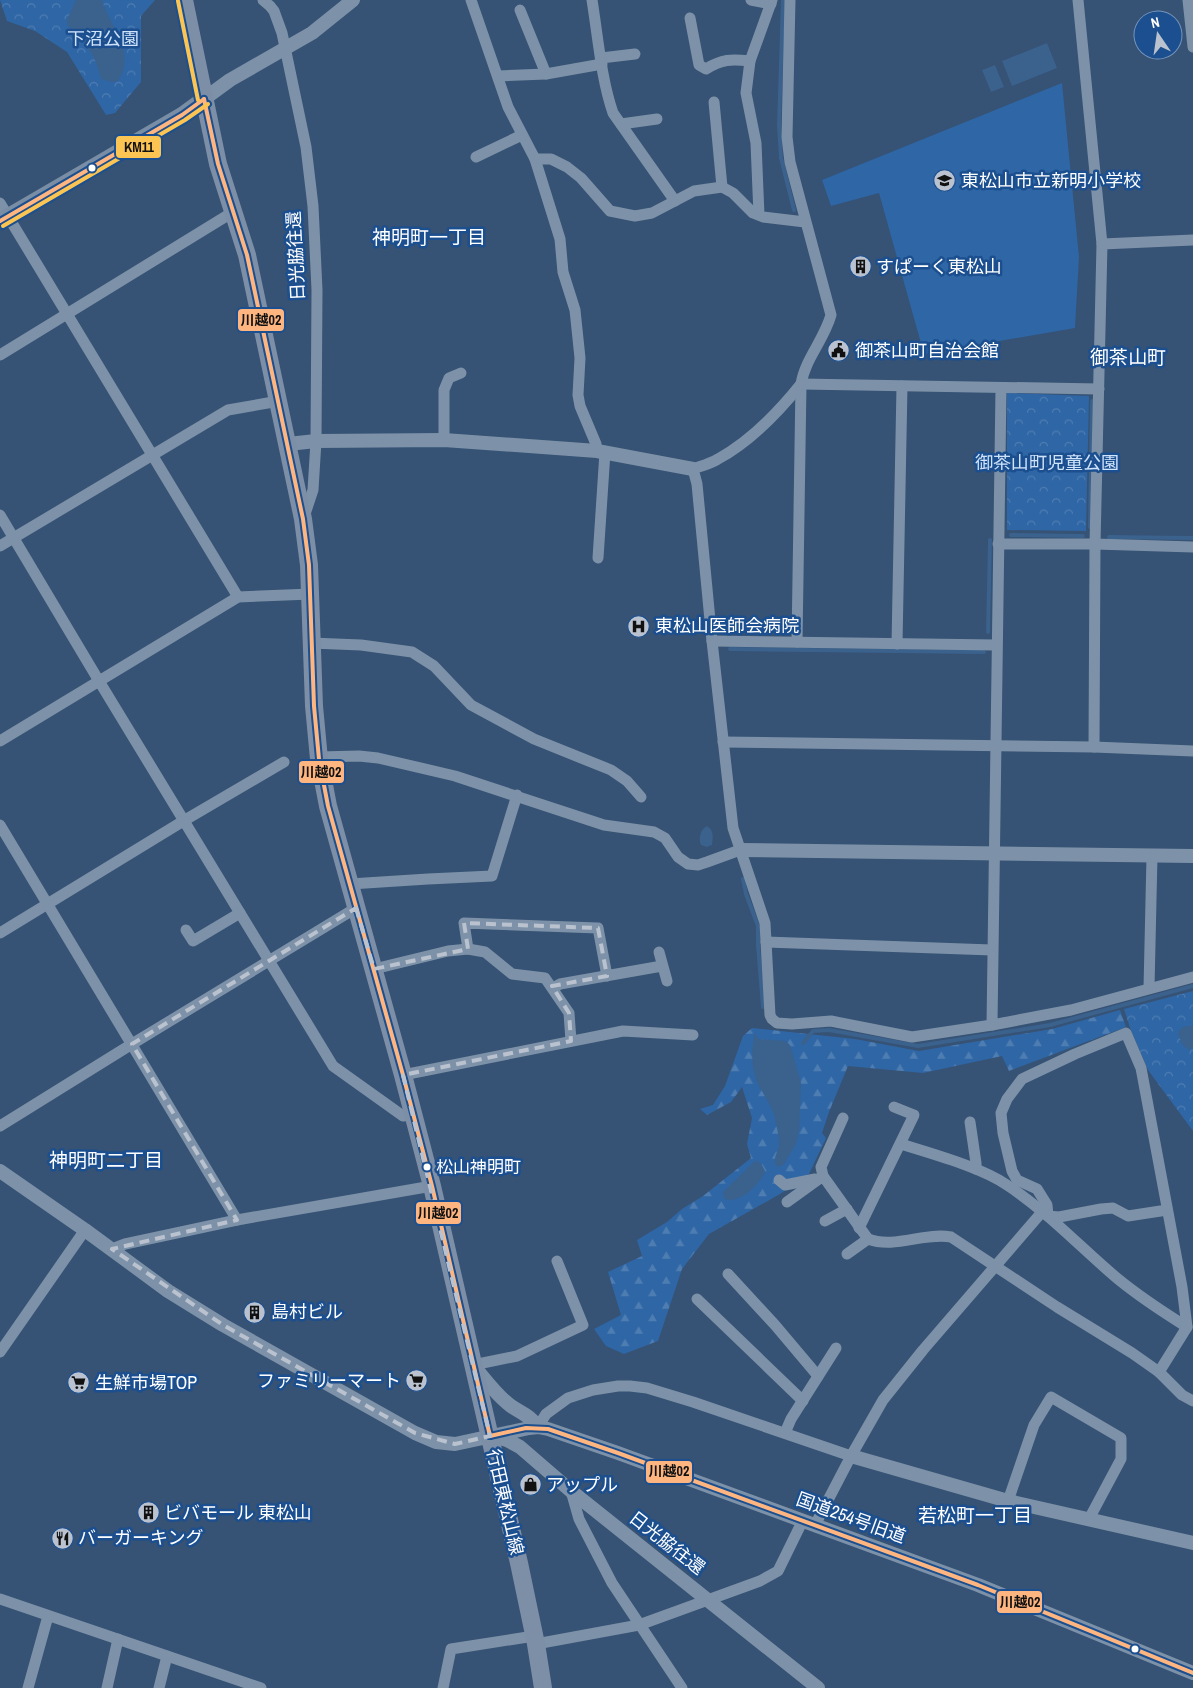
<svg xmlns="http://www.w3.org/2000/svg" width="1193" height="1688" viewBox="0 0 1193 1688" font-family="'Archivo Narrow','Noto Sans JP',sans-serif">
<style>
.forest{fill:url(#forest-firs)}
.park{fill:url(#park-crowns)}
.garden{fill:#2f66a5}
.water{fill:#3b618d}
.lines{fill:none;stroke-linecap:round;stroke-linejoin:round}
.stream{stroke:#3b618d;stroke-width:4}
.minor{stroke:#7d92a8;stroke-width:11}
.tertiary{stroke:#7d92a8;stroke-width:14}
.secondary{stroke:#798da4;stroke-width:16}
.primary{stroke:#7d8ea7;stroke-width:18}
.bus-1-casing{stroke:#1b4f8f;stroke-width:8}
.bus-2-casing{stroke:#1b4f8f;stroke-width:8}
.bus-1{stroke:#ffb580;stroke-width:4}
.bus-2{stroke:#fcc553;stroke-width:4}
.marked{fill:none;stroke:#b9c2ce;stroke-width:4;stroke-dasharray:10 6;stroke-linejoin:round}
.bus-dot{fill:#fff;stroke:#1b4f8f;stroke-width:2}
.labels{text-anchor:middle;stroke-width:5;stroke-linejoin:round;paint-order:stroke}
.bus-label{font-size:17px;fill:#fff;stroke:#1b4f8f;text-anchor:start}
.park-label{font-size:18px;fill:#cfe3fa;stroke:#1b4f8f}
.poi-label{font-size:18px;fill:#fff;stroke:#1b4f8f;text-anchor:start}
.street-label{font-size:18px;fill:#fff;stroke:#1b4f8f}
.neighbourhood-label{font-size:19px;fill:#fff;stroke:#1b4f8f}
.line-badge{stroke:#1b4f8f;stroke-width:2}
.pale-badge-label{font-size:14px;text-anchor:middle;font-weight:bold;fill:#111}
</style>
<defs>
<pattern id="forest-firs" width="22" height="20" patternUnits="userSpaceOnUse" patternTransform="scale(1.25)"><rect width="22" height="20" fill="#2f66a5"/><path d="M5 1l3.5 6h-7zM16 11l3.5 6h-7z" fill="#4e7db2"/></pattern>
<pattern id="park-crowns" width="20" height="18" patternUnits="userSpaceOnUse" patternTransform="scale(1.25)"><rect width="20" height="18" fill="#2f66a5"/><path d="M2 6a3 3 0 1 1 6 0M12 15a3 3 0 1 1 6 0" fill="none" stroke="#4e7db2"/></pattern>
</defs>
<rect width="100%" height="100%" fill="#365274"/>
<path class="forest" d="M1120 1010 1126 1027 1009 1071 1002 1056 923 1073 848 1066 829 1112 822 1133 826 1138 809 1174 780 1194 709 1234 682 1269 658 1341 624 1354 606 1346 594 1329 621 1315 608 1272 642 1256 637 1240 667 1222 682 1209 703 1196 751 1158 747 1144 752 1118 742 1087 731 1102 707 1115 700 1109 713 1105 725 1086 743 1036 752 1028 855 1039 919 1051 1052 1029Z"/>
<g class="park">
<path d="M0 0H155L141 16V82L115 113 106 115 67 52 35 31 7 21Z"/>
<path d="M1007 393 1089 396 1086 531 1007 530Z"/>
<path d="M1193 991V1131L1148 1070 1130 1028 1124 1009Z"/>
</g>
<path class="garden" d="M1062 83 1079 257 1075 328 924 354 879 193 831 206 822 180Z"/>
<g class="water">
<path d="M76 0H102C110 28 137 51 118 81L112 82 101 79C95 54 87 43 68 26L67 20Z"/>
<path d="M1047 43 1057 68 1012 86 1002 61Z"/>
<path d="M995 65 1004 87 991 92 982 70Z"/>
<path d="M707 826C714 830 713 837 712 845L707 847 701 845C698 839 700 829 707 826Z"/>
<path d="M1193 1026V1047L1189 1050 1182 1044 1178 1033C1181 1026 1186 1026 1193 1026Z"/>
<path d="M755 1033 758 1039 785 1041 790 1045 801 1083 799 1132 796 1144 783 1165 778 1167 775 1164C774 1156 778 1152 779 1145 780 1137 776 1126 775 1118 772 1106 765 1097 759 1086 751 1071 751 1049 755 1033Z"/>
<path d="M755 1161H757L762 1165 765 1171C761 1183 737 1207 724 1198L723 1192Z"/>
</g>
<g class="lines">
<g class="stream">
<path d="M783 0 779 125 781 158 794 210"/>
<path d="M1090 527 1092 401"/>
<path d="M1011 535 1083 536"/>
<path d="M1109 537 1193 538"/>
<path d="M988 632 990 540"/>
<path d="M730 649 984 652"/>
<path d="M743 879 746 894 758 926V945L763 1007"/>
<path d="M803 1043 813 1031 829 1030 918 1046 1050 1025 1193 986"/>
</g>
<g class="minor">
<path d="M263 0 270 6 274 11 282 33 306 147 313 206 317 290 316 441 313 490 304 517"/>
<path d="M471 0 508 107 535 159 560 239 563 272 575 310 580 358 578 395 580 406 596 444 597 451"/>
<path d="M592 0C598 37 601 78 613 113L675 201"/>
<path d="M751 0 771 4"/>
<path d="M790 0 787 137 790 162 831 315C824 340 805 359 801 384L797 642"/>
<path d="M1078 0 1102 244 1095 544 1094 747"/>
<path d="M1188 0 1193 47"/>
<path d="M520 10 546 74"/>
<path d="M690 18 699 65 706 69C722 59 731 59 750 61"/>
<path d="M601 58 635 54"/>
<path d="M499 76 546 74 602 64"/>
<path d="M714 102 722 187"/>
<path d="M621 124 657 119"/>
<path d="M476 157 522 135"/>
<path d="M535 159H551L567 167 581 178 610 211 635 216 652 213 694 191 722 187 733 193 753 213 763 217 805 222"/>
<path d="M0 203 238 597"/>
<path d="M759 215 756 143 746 93 750 61 772 0"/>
<path d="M1102 244 1193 240"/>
<path d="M0 355 233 212"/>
<path d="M801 384C777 414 751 441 718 459 710 464 701 466 693 469L697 484 712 641 733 828 765 923 770 1015 772 1019 777 1023 792 1024 831 1021 912 1037 992 1025 1071 1010 1193 977"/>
<path d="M801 384 1099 389"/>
<path d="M444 440V390L449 378 461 373"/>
<path d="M0 515 99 681 333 1066 403 1116 413 1114"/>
<path d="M998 544H1095L1193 547"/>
<path d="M0 546 228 410 279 401"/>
<path d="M598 558 605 452"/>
<path d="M712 641 996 645"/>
<path d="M311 643 361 645 412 652 434 666 471 705 534 739 611 770 627 781 641 797"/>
<path d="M897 644 902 386"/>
<path d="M0 741 238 597 311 594"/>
<path d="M723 742 1094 747 1193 751"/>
<path d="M319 757 359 756 378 758 455 776 604 825 654 832 665 838 678 857 688 864 698 865 707 862 740 850"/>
<path d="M0 825 237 1220"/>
<path d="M350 884 428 879 492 876 517 795"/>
<path d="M186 930 193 941 240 913"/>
<path d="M0 933 185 820 284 762"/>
<path d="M766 942 992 950"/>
<path d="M468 949 464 923 598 928 607 976"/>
<path d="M659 952 667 981"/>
<path d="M374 969 448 951 468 949 485 952 512 974 545 978 569 1013 571 1041"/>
<path d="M553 988 560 984 662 966"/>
<path d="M1149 988 1152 856"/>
<path d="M992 1025 1001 388"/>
<path d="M403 1075 623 1031 693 1035"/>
<path d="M843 1118 821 1167 823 1176 868 1239C895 1249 924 1232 951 1237L1057 1307 1132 1353 1159 1372 1182 1395 1193 1401"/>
<path d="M970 1122 976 1163V1169"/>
<path d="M0 1126 132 1044 356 908"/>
<path d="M901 1144C932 1154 981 1167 1007 1185 1048 1212 1081 1248 1118 1279 1140 1297 1163 1312 1187 1327"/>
<path d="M779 1180 785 1185 815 1179"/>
<path d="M787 1202 823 1176"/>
<path d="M825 1221 847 1209"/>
<path d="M859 1228 914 1115 894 1107"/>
<path d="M112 1249 125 1244 237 1220 432 1186"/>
<path d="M847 1254 868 1239"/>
<path d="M728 1274 775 1325 818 1376"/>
<path d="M697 1299 803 1401"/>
<path d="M0 1352 85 1230"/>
<path d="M473 1365 517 1356 583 1325 557 1261"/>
<path d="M1159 1372 1187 1327 1182 1287 1141 1068 1126 1033 1075 1054 1022 1079 1007 1099 1001 1113 1003 1133 1012 1171 1017 1180 1037 1189 1047 1205 1048 1216 1059 1217 1101 1209 1113 1208 1128 1216 1167 1210"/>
<path d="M538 1427 546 1414 568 1398 593 1390 618 1386H630L647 1388 693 1402 851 1456"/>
<path d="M785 1433 791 1419 836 1348"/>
<path d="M571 1491 579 1519 612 1583 682 1688"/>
<path d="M1008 1501 1034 1425 1051 1397 1121 1438V1459L1089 1519"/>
<path d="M815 1525 851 1456 883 1400 923 1350 1042 1212"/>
<path d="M0 1599 261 1688"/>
<path d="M536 1644 639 1625 760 1581 778 1571 803 1520"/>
<path d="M28 1688 48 1616"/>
<path d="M107 1688 118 1639"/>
<path d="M159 1688 167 1656"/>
<path d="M443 1688 451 1649 534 1636"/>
</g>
<g class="tertiary">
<path d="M204 99 230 80 312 33 353 0"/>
<path d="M288 444 316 441 444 440 597 451 693 469"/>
<path d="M740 850 1193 856"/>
<path d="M0 1171 85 1230 168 1291 223 1325 415 1433 436 1442 455 1444 529 1428 538 1427 548 1429 618 1453 978 1585 1193 1673"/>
<path d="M473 1365C485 1379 496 1395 511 1406 521 1413 531 1416 538 1427"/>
<path d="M491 1436 507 1440 520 1447 571 1491 818 1688"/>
<path d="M851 1456 1008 1501 1193 1543"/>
</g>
<path class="secondary" d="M0 221 182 115 204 99"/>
<path class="primary" d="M184 0 218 164 247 255 303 519 309 565 314 706 319 759 328 806 403 1075 432 1186 519 1563 536 1644 543 1688"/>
<defs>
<g id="bus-1">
<path d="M204 99 218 164 247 255 303 519 309 565 314 706 319 759 328 806 403 1075 432 1186 490 1436"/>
<path d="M0 221 182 115 204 99"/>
<path d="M490 1436 526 1428 548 1429 618 1453 978 1585 1193 1673"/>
</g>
<g id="bus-2">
<path d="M178 1 198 100"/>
<path d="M3 226 185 120 208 104"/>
</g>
</defs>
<use href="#bus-1" class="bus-1-casing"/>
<use href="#bus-2" class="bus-2-casing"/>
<use href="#bus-1" class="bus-1"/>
<use href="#bus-2" class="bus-2"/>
</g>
<path class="marked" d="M356 908 374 969 468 949 464 923 598 928 607 976 552 986 569 1013 571 1041 403 1075 490 1436 455 1444 415 1433 223 1325 112 1249 237 1220 132 1044Z"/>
<defs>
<symbol id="school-disc" viewBox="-11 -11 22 22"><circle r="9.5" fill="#b9c2ce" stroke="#1b4f8f"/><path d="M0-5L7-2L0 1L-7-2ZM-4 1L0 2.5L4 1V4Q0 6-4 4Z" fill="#111"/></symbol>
<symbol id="building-disc" viewBox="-11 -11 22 22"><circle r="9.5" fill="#b9c2ce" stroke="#1b4f8f"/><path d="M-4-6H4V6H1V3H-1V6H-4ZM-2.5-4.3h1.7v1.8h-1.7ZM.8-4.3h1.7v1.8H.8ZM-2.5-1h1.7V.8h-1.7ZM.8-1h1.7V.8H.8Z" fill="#111"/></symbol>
<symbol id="civic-disc" viewBox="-11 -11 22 22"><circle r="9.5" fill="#b9c2ce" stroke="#1b4f8f"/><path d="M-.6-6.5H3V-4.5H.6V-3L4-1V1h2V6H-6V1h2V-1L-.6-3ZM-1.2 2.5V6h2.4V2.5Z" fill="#111"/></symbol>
<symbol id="hospital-disc" viewBox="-11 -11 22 22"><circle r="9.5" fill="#b9c2ce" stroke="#1b4f8f"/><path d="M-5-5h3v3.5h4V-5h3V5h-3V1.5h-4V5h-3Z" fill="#111"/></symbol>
<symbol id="supermarket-disc" viewBox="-11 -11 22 22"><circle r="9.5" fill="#b9c2ce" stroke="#1b4f8f"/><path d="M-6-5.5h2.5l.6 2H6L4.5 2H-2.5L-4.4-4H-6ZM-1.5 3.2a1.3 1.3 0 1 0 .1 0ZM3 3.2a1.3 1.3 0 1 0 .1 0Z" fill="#111"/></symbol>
<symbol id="shop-disc" viewBox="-11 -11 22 22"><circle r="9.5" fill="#b9c2ce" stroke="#1b4f8f"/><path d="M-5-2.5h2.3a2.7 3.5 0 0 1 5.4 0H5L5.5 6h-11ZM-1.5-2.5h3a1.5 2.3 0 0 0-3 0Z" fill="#111"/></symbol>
<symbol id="restaurant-disc" viewBox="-11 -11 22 22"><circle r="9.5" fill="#b9c2ce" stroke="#1b4f8f"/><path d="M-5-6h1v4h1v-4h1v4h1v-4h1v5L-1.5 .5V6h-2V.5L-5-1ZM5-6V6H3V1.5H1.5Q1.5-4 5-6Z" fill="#111"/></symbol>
</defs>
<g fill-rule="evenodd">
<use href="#school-disc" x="932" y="168" width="25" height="25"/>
<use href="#building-disc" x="848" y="254" width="25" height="25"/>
<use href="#civic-disc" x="826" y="338" width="25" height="25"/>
<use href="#hospital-disc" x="626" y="614" width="25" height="25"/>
<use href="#building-disc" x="242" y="1300" width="25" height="25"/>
<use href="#supermarket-disc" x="404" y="1368" width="25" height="25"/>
<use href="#supermarket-disc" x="66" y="1370" width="25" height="25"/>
<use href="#shop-disc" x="518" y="1472" width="25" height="25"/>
<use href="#building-disc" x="136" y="1500" width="25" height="25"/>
<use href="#restaurant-disc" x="50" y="1526" width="25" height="25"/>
</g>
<g class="bus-dot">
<circle cx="92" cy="168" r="4.5"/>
<circle cx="427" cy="1167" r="4.5"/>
<circle cx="1135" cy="1649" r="4.5"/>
</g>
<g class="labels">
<g class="bus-label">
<text x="436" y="1173">松山神明町</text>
</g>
<g class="park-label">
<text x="103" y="45">下沼公園</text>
<text x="1047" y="469">御茶山町児童公園</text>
</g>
<g class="poi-label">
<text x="961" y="187">東松山市立新明小学校</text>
<text x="876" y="273">すぱーく東松山</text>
<text x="855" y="357">御茶山町自治会館</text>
<text x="655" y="632">東松山医師会病院</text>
<text x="271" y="1318">島村ビル</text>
<text x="401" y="1387" text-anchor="end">ファミリーマート</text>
<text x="95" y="1389">生鮮市場TOP</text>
<text x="546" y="1491">アップル</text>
<text x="164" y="1519">ビバモール 東松山</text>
<text x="78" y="1544">バーガーキング</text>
</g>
<g class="street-label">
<text transform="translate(296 256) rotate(-93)" y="6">日光脇往還</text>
<text transform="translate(505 1502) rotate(77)" y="6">行田東松山線</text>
<text transform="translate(851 1518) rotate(20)" y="6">国道254号旧道</text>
<text transform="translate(667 1543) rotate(38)" y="6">日光脇往還</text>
</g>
<g class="neighbourhood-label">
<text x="429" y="244">神明町一丁目</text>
<text x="1128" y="364">御茶山町</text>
<text x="106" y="1167">神明町二丁目</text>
<text x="975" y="1522">若松町一丁目</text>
</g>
</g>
<g class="line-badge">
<rect x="115" y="135" width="47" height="24" rx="5" fill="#fcc553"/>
<rect x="237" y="308" width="48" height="24" rx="5" fill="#ffb580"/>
<rect x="298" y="760" width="47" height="24" rx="5" fill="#ffb580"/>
<rect x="415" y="1201" width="47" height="24" rx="5" fill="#ffb580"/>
<rect x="645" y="1460" width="48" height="24" rx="5" fill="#ffb580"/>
<rect x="996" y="1590" width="47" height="24" rx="5" fill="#ffb580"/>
</g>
<g class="pale-badge-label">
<text x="139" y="152">KM11</text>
<text x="261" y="325">川越02</text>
<text x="321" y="777">川越02</text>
<text x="438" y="1218">川越02</text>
<text x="669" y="1476">川越02</text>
<text x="1020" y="1607">川越02</text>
</g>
<g transform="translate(1158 35) rotate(347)"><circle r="24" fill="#1b4f8f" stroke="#7695bc"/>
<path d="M0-4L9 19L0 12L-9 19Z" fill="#b9c2ce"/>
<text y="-8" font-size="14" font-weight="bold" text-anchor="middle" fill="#ffffff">N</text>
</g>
</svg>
